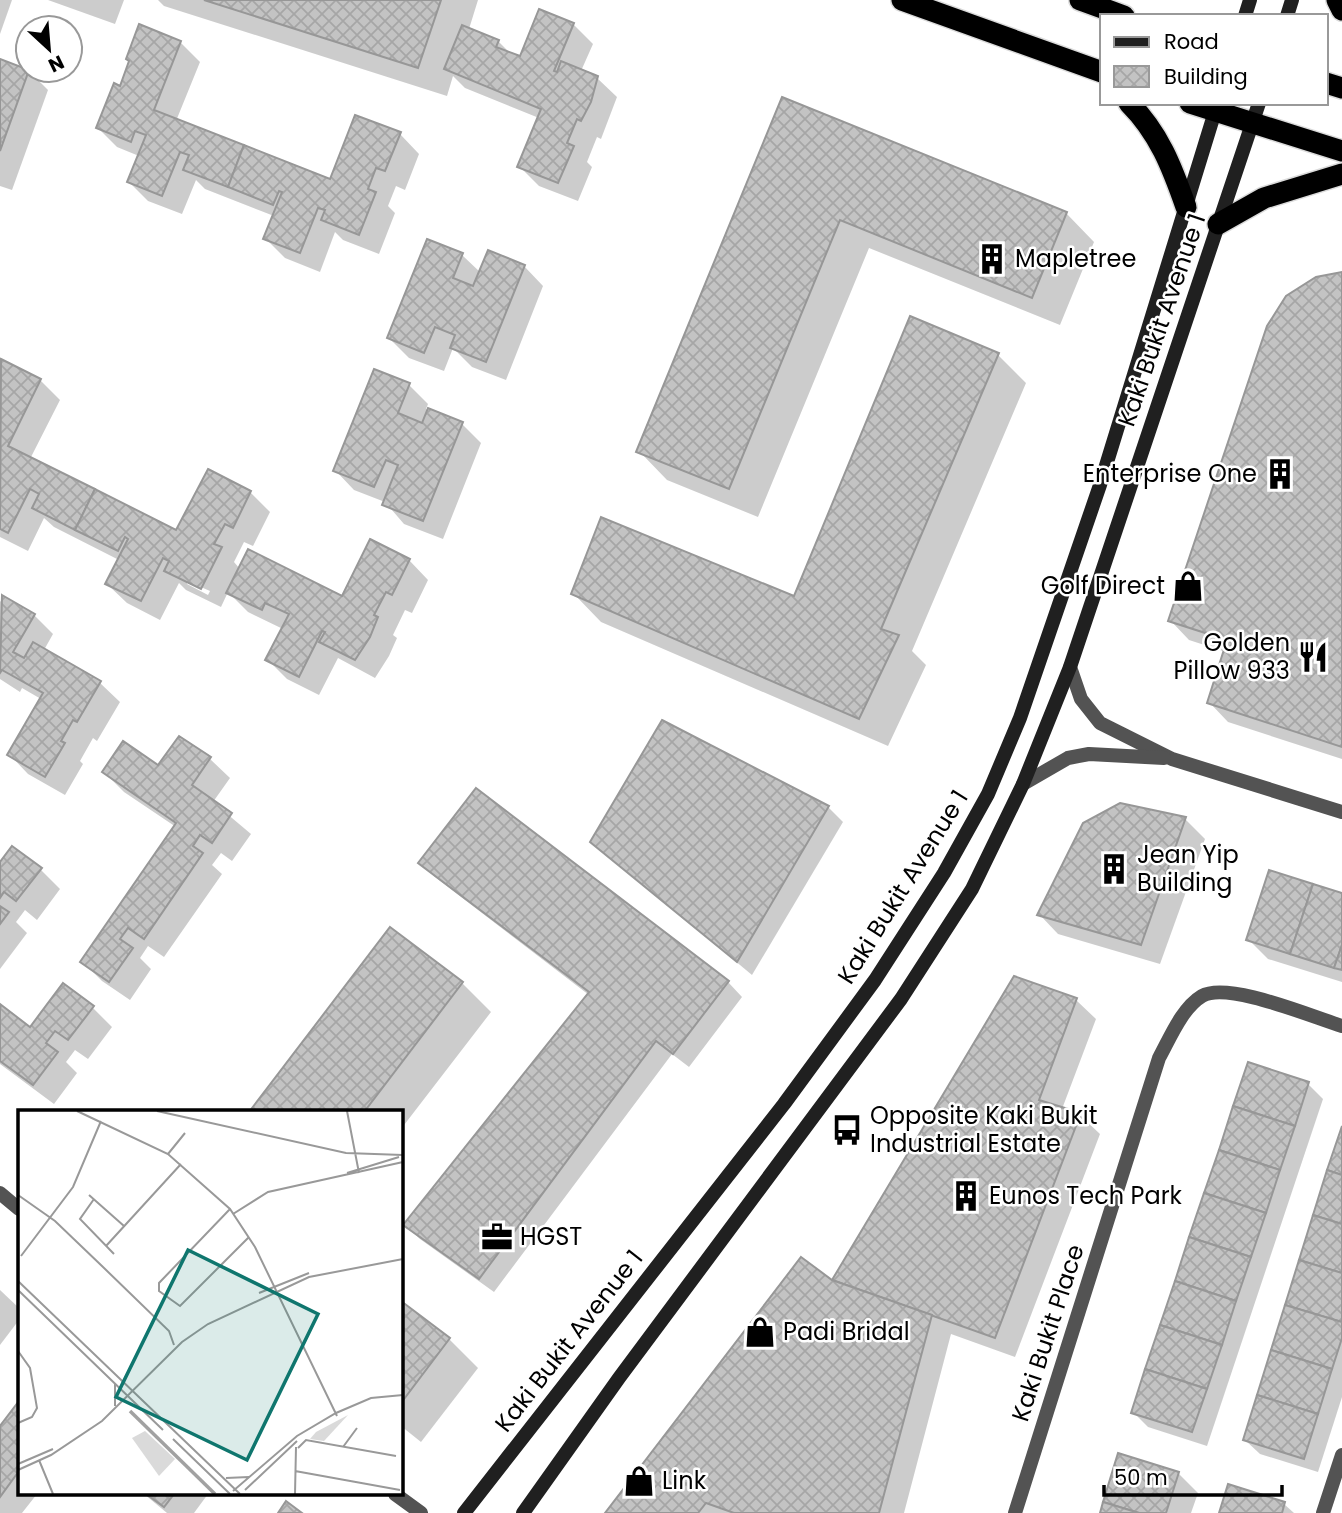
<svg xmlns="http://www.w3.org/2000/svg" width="1342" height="1513" viewBox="0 0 1342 1513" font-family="Poppins,sans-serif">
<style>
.shadow{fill:#0003;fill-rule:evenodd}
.building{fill:url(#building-cross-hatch);stroke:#979797;stroke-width:2}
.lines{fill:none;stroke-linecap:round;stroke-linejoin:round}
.highway-casing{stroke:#dbdbdb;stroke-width:24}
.street{stroke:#535353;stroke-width:14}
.secondary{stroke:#202020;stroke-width:14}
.highway{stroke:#000;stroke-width:21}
.labels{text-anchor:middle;stroke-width:5;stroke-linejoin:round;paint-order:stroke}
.poi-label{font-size:24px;fill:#000;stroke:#fff;text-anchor:start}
.street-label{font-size:24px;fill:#000;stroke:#fff}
.inset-river{fill:none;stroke:#a1a1a1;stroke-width:3.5}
.inset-road{fill:none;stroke:#999;stroke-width:2}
.view{fill:#0f766e;fill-opacity:0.15;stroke:#0f766e;stroke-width:3.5}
.inset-edge{fill:none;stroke:#000;stroke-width:3.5}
</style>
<defs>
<pattern id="building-cross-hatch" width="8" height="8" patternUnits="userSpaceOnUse" patternTransform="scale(1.75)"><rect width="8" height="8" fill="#c3c3c3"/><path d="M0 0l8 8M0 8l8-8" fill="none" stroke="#a6a6a6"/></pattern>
</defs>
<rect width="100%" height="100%" fill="#fff"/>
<g class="shadow">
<path d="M0 0H12L0 34Z"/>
<path d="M48 0H124L115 24Z"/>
<path d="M158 0H478L469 29 498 41 512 55 521 59 573 24 593 44 581 71 597 78 617 97 601 139 597 137 587 162 592 167 578 201 539 186 519 166 539 118 465 88 453 76 447 96 164 6Z"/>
<path d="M180 42 200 62 176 121 330 181 400 134 419 154 405 190 396 186 388 206 395 213 379 254 343 240 335 232 320 272 285 258 265 238 274 216 205 189 196 180 182 214 148 201 129 182 139 156 117 147 98 128 121 88Z"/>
<path d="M0 61 29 71 48 90 12 190 0 186Z"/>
<path d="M783 99 1066 213 1094 242 1060 325 869 248 758 517 667 480 639 451Z"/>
<path d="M428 242 462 255 481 273 524 266 543 286 506 380 472 367 453 348 444 371 409 358 389 338Z"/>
<path d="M1342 274V759L1228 722 1209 702 1226 652 1189 640 1170 620Z"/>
<path d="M998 355 1026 383 912 651 926 665 888 746 601 622 573 593 795 599Z"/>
<path d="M2 361 40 380 60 400 30 459 177 532 250 492 270 512 253 546 244 542 234 562 240 569 343 598 409 560 428 580 412 613 405 610 393 635 397 638 389 656 375 678 338 658 319 695 287 679 268 660 283 629 248 612 228 592 221 607 186 590 179 583 160 620 127 603 107 584 119 560 54 527 44 518 28 551 0 537ZM187 581 210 591 208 595 187 584Z"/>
<path d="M409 385 428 404 426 409 462 424 481 443 443 539 404 524 385 502 354 490 335 470Z"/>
<path d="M3 598 34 615 53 634 44 650 100 683 120 702 97 741 93 738 80 761 83 764 65 795 28 774 9 754 41 699 22 688 20 692 0 679V602Z"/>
<path d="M179 738 210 759 230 778 213 802 251 834 232 861 221 853 212 865 222 874 164 957 148 946 140 958 151 969 130 1000 102 981 82 961 176 827 124 792 104 772 159 767Z"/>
<path d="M828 807 843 822 752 975 592 842Z"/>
<path d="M1185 819 1205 839 1160 964 1058 934 1039 914Z"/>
<path d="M421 863 728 982 742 997 689 1067 672 1054 494 1292 420 1239 405 1225 589 995 435 877Z"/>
<path d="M0 865 41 870 60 889 37 920 25 910 16 922 27 933 0 969Z"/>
<path d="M1342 895V982L1268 959 1248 939Z"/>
<path d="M390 929 462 983 491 1012 401 1129V1112H251Z"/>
<path d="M1076 1000 1096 1019 1062 1109 1080 1115 1100 1134 1015 1357 951 1334 904 1513H607L832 1282Z"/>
<path d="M0 1007 31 1030 93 1008 112 1027 88 1059 75 1050 66 1062 77 1073 54 1104 0 1064Z"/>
<path d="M1308 1084 1323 1099 1207 1446 1148 1427 1133 1412Z"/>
<path d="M1342 1129V1397L1318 1472 1260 1454 1245 1440Z"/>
<path d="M0 1290 19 1308V1320L0 1345Z"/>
<path d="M401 1303 449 1339 478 1368 421 1442 401 1426Z"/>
<path d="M19 1403V1494H37L22 1513H0V1429Z"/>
<path d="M1178 1473 1198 1493 1191 1513H1102Z"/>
<path d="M1229 1486 1284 1504 1294 1513H1220Z"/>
<path d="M144 1494H208L194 1513H167Z"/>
</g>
<g class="building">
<path d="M204 0H441L418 68Z"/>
<path d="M539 9 574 23 554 71 557 72 561 61 598 76 591 102 581 121 577 119 567 143 574 146 558 183 517 167 541 109 444 69 462 25 499 40 496 47 520 56Z"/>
<path d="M139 24 181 41 154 110 244 145 228 187 183 170 189 155 180 152 162 196 127 182 146 135 135 131 131 142 96 128 114 83 120 86 129 61 126 59Z"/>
<path d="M0 59 29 70 0 151Z"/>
<path d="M782 97 1067 212 1032 298 840 220 729 489 636 452Z"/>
<path d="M355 115 401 132 385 171 376 168 368 189 376 192 359 235 321 220 325 210 318 208 300 253 263 239 282 192 279 191 273 205 228 187 244 145 330 179Z"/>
<path d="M427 239 463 253 453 278 473 286 488 250 525 265 486 362 450 348 455 335 435 327 424 353 387 338Z"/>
<path d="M1342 272V747L1207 703 1227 640 1168 621 1267 326 1286 296 1316 277Z"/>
<path d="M910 316 999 353 881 629 899 635 859 719 571 594 601 517 794 596Z"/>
<path d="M1 359 41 379 8 446 95 489 75 530 32 508 39 494 30 489 8 533 0 529Z"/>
<path d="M374 369 410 383 398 413 422 423 428 408 463 422 423 521 382 505 398 465 386 460 374 487 333 471Z"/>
<path d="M208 469 251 491 233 528 225 524 214 544 222 547 201 589 164 571 169 561 163 558 141 601 105 584 128 539 125 537 118 551 75 530 95 489 176 530Z"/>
<path d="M370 539 410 559 392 595 386 592 374 615 378 617 370 637 355 660 319 642 325 632 322 631 299 677 265 660 289 614 265 603 262 610 226 593 248 549 342 596Z"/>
<path d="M2 595 35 614 13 652 24 658 33 642 101 681 77 722 73 720 61 741 65 743 45 777 7 755 43 693 2 670 0 673Z"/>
<path d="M662 720 829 806 737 962 590 842Z"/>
<path d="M179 736 211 757 192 785 232 813 212 843 200 835 193 846 203 853 144 939 128 928 120 939 133 948 109 982 80 962 176 823 102 772 123 741 158 765Z"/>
<path d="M476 788 729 981 673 1054 656 1041 479 1279 403 1225 589 992 418 863Z"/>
<path d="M1120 803 1186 817 1141 945 1037 915 1083 823Z"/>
<path d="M12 846 42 868 16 901 4 892 0 898V862Z"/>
<path d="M1269 870 1313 884 1290 954 1246 940Z"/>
<path d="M1313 884 1342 893V945L1334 968 1290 954Z"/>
<path d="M0 906 9 912 0 924Z"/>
<path d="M390 927 463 982 364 1112H249Z"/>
<path d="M1342 945V970L1334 968Z"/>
<path d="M1014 976 1077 998 1039 1100 1081 1113 995 1338 832 1280Z"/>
<path d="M63 983 94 1006 68 1040 55 1031 46 1043 58 1052 33 1085 0 1061V1004L30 1027Z"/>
<path d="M1248 1062 1309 1082 1295 1126 1233 1106Z"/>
<path d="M1233 1106 1295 1126 1280 1170 1219 1150Z"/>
<path d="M1342 1126V1175L1327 1170Z"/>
<path d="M1219 1150 1280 1170 1266 1213 1204 1193Z"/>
<path d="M1327 1170 1342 1175V1224L1313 1215Z"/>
<path d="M1204 1193 1266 1213 1251 1257 1189 1237Z"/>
<path d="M1313 1215 1342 1224V1273L1299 1260Z"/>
<path d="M1189 1237 1251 1257 1236 1301 1175 1281Z"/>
<path d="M801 1257 832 1280 932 1315 879 1513H734L706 1503 698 1513H605Z"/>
<path d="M1299 1260 1342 1273V1322L1285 1305Z"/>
<path d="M1175 1281 1236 1301 1222 1345 1160 1325Z"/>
<path d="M401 1301 450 1338 401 1403Z"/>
<path d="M1285 1305 1342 1322V1338L1332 1369 1271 1350Z"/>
<path d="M1160 1325 1222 1345 1207 1389 1145 1369Z"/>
<path d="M1271 1350 1332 1369 1318 1414 1257 1395Z"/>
<path d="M1145 1369 1207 1389 1192 1432 1131 1413Z"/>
<path d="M1257 1395 1318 1414 1304 1459 1243 1440Z"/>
<path d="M19 1401V1471L0 1497V1426Z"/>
<path d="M1118 1453 1179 1472 1166 1513H1139L1103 1502Z"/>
<path d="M1228 1484 1285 1502 1282 1513H1219Z"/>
<path d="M146 1494H174L164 1507Z"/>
<path d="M286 1501 302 1513H278Z"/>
<path d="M1103 1502 1139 1513H1100Z"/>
</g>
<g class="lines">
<defs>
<g id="highway">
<path d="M902 0 1102 72"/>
<path d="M1080 0 1124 16"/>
<path d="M1337 0 1342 10"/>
<path d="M1326 83 1342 88"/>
<path d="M1129 103C1159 133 1172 167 1186 207"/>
<path d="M1190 103 1342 151"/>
<path d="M1218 224 1264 198 1342 174"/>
</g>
</defs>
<use href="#highway" class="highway-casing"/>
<g class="street">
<path d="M1070 667 1081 699 1100 723 1172 759 1342 812"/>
<path d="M1023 784 1068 758 1089 754 1164 758"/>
<path d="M0 1193 19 1209"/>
<path d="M395 1494 421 1513"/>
<path d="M1015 1513 1159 1058C1170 1038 1182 1008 1202 996 1228 981 1312 1017 1342 1026"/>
<path d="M1323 1513 1342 1455"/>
</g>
<g class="secondary">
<path d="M1245 16 1250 0"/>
<path d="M1287 16 1292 0"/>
<path d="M464 1513 784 1104 875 980 944 873 988 794 1020 718 1100 485 1217 105"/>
<path d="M523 1513 619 1378 901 999 972 889 1023 784 1070 667 1259 103"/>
</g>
<use href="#highway" class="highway"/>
</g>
<defs>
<symbol id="building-bare" viewBox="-9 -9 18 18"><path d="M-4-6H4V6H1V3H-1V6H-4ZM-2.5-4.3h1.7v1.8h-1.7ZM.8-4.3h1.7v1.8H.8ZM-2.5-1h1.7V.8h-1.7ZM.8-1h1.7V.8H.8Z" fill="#000" stroke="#fff" stroke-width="2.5" paint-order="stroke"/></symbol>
<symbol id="shop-bare" viewBox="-9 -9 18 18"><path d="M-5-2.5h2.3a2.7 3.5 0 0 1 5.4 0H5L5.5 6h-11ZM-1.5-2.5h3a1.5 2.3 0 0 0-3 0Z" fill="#000" stroke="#fff" stroke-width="2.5" paint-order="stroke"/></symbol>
<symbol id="restaurant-bare" viewBox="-9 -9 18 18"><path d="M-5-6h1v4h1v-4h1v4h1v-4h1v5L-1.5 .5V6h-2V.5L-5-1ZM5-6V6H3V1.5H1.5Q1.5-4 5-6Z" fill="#000" stroke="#fff" stroke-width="2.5" paint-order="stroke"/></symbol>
<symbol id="bus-bare" viewBox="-9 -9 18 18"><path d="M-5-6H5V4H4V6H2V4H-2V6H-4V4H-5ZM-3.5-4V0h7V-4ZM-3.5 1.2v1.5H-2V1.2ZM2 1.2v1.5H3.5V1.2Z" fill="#000" stroke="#fff" stroke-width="2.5" paint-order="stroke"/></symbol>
<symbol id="office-bare" viewBox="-9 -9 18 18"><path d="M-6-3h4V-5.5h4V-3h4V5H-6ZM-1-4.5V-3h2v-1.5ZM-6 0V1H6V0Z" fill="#000" stroke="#fff" stroke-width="2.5" paint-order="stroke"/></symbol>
</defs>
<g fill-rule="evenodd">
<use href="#building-bare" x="970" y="237" width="44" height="44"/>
<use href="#building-bare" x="1258" y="452" width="44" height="44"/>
<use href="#shop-bare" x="1166" y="564" width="44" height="44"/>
<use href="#restaurant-bare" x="1291" y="635" width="44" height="44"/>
<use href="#building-bare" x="1092" y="847" width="44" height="44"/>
<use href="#bus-bare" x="825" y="1108" width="44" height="44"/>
<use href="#building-bare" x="944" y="1174" width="44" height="44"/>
<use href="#office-bare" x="475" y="1215" width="44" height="44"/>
<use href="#shop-bare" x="738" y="1310" width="44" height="44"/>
<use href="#shop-bare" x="617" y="1459" width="44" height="44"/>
</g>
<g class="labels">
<g class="poi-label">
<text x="1015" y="267">Mapletree</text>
<text x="1257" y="482" text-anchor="end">Enterprise One</text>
<text x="1165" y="594" text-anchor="end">Golf Direct</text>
<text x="1290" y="651" text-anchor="end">Golden<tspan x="1290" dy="28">Pillow 933</tspan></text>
<text x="1137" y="863">Jean Yip<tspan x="1137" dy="28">Building</tspan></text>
<text x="870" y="1124">Opposite Kaki Bukit<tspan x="870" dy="28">Industrial Estate</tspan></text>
<text x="989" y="1204">Eunos Tech Park</text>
<text x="520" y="1245">HGST</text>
<text x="783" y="1340">Padi Bridal</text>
<text x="662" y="1489">Link</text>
</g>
<g class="street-label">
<text transform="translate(1162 320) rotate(-71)" y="8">Kaki Bukit Avenue 1</text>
<text transform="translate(903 887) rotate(-58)" y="8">Kaki Bukit Avenue 1</text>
<text transform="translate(1048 1333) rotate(-72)" y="8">Kaki Bukit Place</text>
<text transform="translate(569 1341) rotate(-52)" y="8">Kaki Bukit Avenue 1</text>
</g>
</g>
<g transform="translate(18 1110)">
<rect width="385" height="385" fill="#fff"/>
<path d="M127 321 157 349 141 366 114 328Z" fill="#dadada"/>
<path d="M330 305 306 331 292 329 298 322Z" fill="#dadada"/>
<path class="inset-river" d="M112 301 197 384"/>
<path class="inset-road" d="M59 1 150 44 212 99 237 137 319 306M139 1 328 43 385 45M329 1 341 63M150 44 167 23M329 63 381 47M0 85 37 111 85 157 151 221 156 235M71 85 106 116M76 89 62 109 96 144M212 99 141 173V181L162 196 231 127M215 104 250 82 385 52M88 136 163 54M3 146 55 77 83 11M0 171 222 384M0 180 145 320M241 183 291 163M0 241 12 258 19 298 14 307 0 313M97 296V274M155 329 212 384M325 337 339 318M280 338 288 330 378 346M21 350 35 384M0 354 35 339M0 360 33 345 84 311 164 232 190 214 291 167 385 149M277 361 382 380M208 368 231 367M227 380 279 331M215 381 279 326 318 303 353 288 385 285M277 384 278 337"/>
<path class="view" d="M170 140 300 204 229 350 98 287Z"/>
<rect width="385" height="385" class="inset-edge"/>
</g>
<rect x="1100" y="14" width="228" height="91" fill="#ffffff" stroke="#999999" stroke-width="2"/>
<rect x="1114" y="37" width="35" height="10" fill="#202020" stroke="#999999" stroke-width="2"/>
<text x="1164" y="49" font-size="21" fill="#000000">Road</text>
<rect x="1114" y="66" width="35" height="21" fill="url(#building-cross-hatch)" stroke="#999999" stroke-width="2"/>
<text x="1164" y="84" font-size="21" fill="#000000">Building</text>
<g transform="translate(49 49) rotate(154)"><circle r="33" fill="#ffffff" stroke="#999999" stroke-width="2"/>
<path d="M0-5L12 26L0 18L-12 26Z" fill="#000000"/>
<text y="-10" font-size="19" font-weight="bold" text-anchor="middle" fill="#000000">N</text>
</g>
<path d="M1104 1485v10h178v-10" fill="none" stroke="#000000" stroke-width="3.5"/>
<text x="1114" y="1485" font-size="21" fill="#000000" stroke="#ffffff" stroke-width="5" paint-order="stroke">50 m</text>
</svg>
